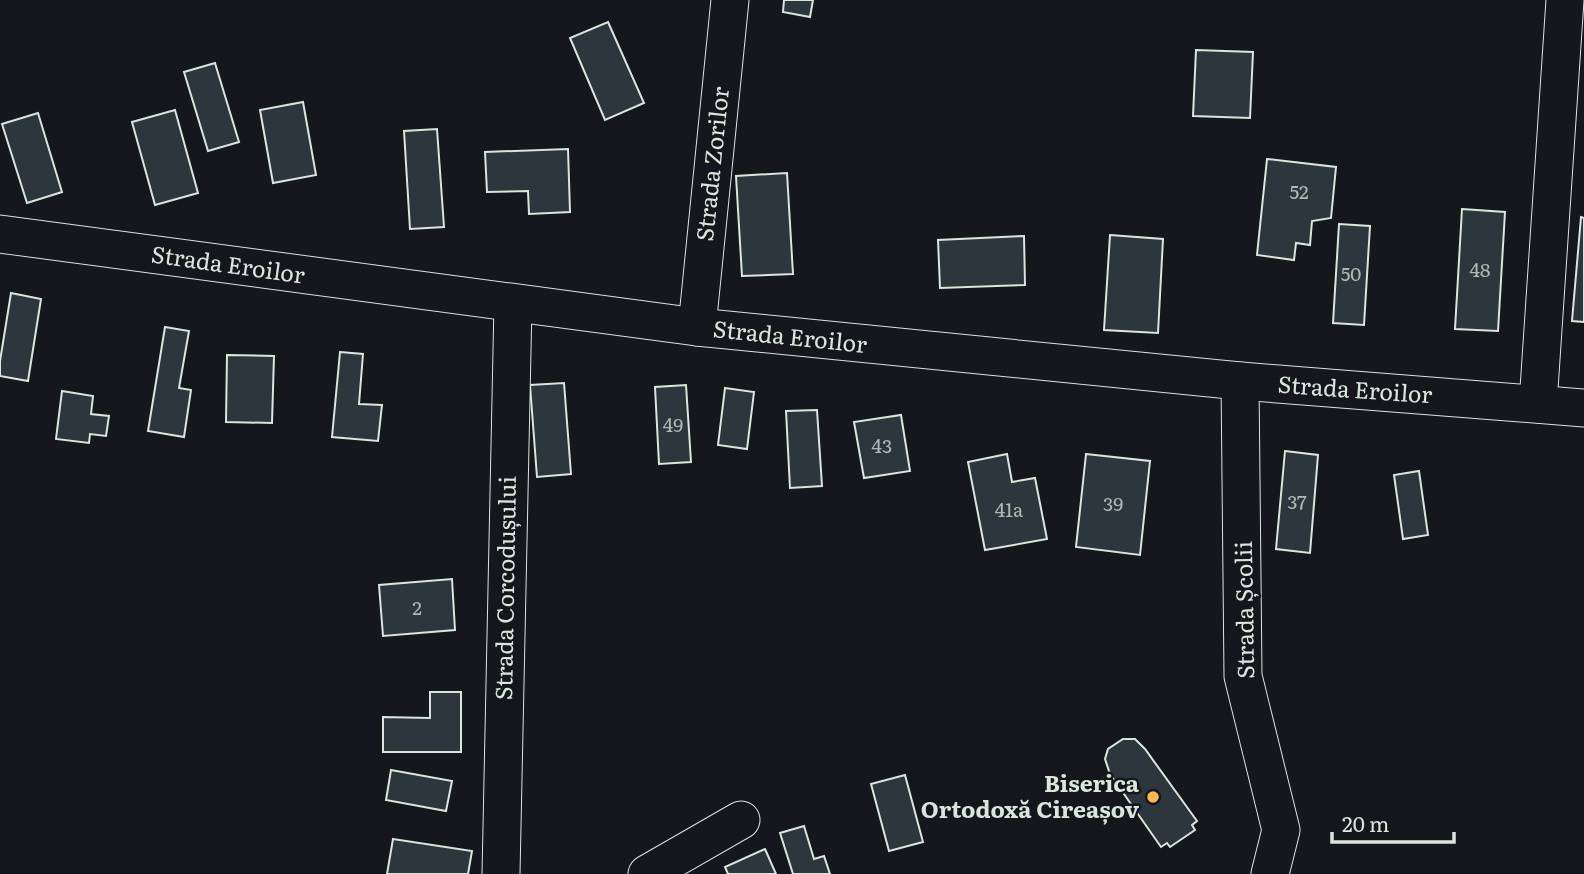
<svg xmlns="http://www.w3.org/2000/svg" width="1584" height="874" viewBox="0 0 1584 874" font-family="Literata,serif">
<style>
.building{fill:#2c363c;stroke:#d8e6dc;stroke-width:2}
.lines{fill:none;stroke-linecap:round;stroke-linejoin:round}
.minor-casing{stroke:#d8e6dc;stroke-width:39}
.minor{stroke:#14181c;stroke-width:37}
.poi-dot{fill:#ffb74d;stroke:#14181c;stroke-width:2.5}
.labels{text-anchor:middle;stroke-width:5;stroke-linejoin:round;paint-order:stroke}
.number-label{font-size:19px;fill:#adbab4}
.street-label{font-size:23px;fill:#d8e6dc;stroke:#14181c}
.poi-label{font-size:23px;font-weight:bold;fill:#d8e6dc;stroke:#14181c;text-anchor:end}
</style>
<rect width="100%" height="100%" fill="#14181c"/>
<g class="building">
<path d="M784 0H813L810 17 783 12Z"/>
<path d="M608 22 644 103 605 120 570 38Z"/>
<path d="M1196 50 1253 52 1250 118 1193 116Z"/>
<path d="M215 63 239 142 208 151 184 72Z"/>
<path d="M303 102 316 175 273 183 260 110Z"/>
<path d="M175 110 198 193 155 205 132 122Z"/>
<path d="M38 113 62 192 27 203 2 124Z"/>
<path d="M437 129 444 227 410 229 404 131Z"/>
<path d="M568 149 570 212 529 214 528 191 487 192 485 152Z"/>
<path d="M1267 159 1336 167 1331 218 1312 221 1310 245 1296 243 1294 260 1257 255Z"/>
<path d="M787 173 793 274 742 276 736 176Z"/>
<path d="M1462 209 1505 212 1498 331 1455 329Z"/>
<path d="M1581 217 1584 218V322L1572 321Z"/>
<path d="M1339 224 1370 226 1364 325 1333 323Z"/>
<path d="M1110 235 1163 239 1158 333 1104 330Z"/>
<path d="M1024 236 1025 285 940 288 938 240Z"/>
<path d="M11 293 41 299 28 381 0 376V361Z"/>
<path d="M165 327 189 331 179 388 191 390 184 437 148 431Z"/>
<path d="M340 352 363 354 359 404 382 405 378 441 332 437Z"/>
<path d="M227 355 274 356 272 423 226 422Z"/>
<path d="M564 383 571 474 537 477 530 385Z"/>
<path d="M686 385 691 462 659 464 655 387Z"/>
<path d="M725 388 754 392 747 449 718 445Z"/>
<path d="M62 391 93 396 91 414 109 416 106 436 90 434 89 443 56 439Z"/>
<path d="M817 410 822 486 790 488 786 411Z"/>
<path d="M901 415 910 471 864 478 854 422Z"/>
<path d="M1285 451 1318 455 1310 553 1276 549Z"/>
<path d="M1007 454 1012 482 1035 478 1047 539 985 550 968 462Z"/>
<path d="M1086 454 1150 461 1140 555 1076 547Z"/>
<path d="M1419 471 1428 535 1403 539 1394 475Z"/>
<path d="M452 579 455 630 383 636 379 585Z"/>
<path d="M430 692H461V752H383V717L430 718Z"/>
<path d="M1123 739H1135L1145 749 1197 821 1192 825 1195 830 1170 847 1167 843 1161 847 1110 774 1105 759 1108 749Z"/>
<path d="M391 770 452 781 446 811 386 800Z"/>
<path d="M905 775 923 842 889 851 871 784Z"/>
<path d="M804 826 814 859 824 856 830 874H793L780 833Z"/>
<path d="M393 839 472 851 468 874H387Z"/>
<path d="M765 849 776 874H728L725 867Z"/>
</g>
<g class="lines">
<defs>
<g id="minor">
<path d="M0 234 697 327 1240 381 1584 408"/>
<path d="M697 327 730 0"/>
<path d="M1240 381 1243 676 1281 830 1270 874"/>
<path d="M1538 404 1565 0"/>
<path d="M501 874 513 303"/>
<path d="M647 874 741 820"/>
</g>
</defs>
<use href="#minor" class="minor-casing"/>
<use href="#minor" class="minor"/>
</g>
<circle class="poi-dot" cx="1153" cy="797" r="7"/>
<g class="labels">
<g class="number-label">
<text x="1299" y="199">52</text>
<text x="1480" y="277">48</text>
<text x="1351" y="281">50</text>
<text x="673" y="432">49</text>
<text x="882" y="453">43</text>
<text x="1297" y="509">37</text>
<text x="1113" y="511">39</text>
<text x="1009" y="517">41a</text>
<text x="417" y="615">2</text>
</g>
<g class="street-label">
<text transform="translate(713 164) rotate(-84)" y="8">Strada Zorilor</text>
<text transform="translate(228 265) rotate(8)" y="8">Strada Eroilor</text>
<text transform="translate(790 337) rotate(6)" y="8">Strada Eroilor</text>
<text transform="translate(1355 390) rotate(4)" y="8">Strada Eroilor</text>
<text transform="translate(506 588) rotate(-89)" y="8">Strada Corcodușului</text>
<text transform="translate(1245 610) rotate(-91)" y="8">Strada Școlii</text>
</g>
<g class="poi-label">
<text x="1139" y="792">Biserica<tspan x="1139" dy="26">Ortodoxă Cireașov</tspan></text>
</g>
</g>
<path d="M1332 832v10h122v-10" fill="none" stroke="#d8e6dc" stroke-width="3.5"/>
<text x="1342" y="832" font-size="21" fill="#d8e6dc" stroke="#14181c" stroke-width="5" paint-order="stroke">20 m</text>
</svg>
